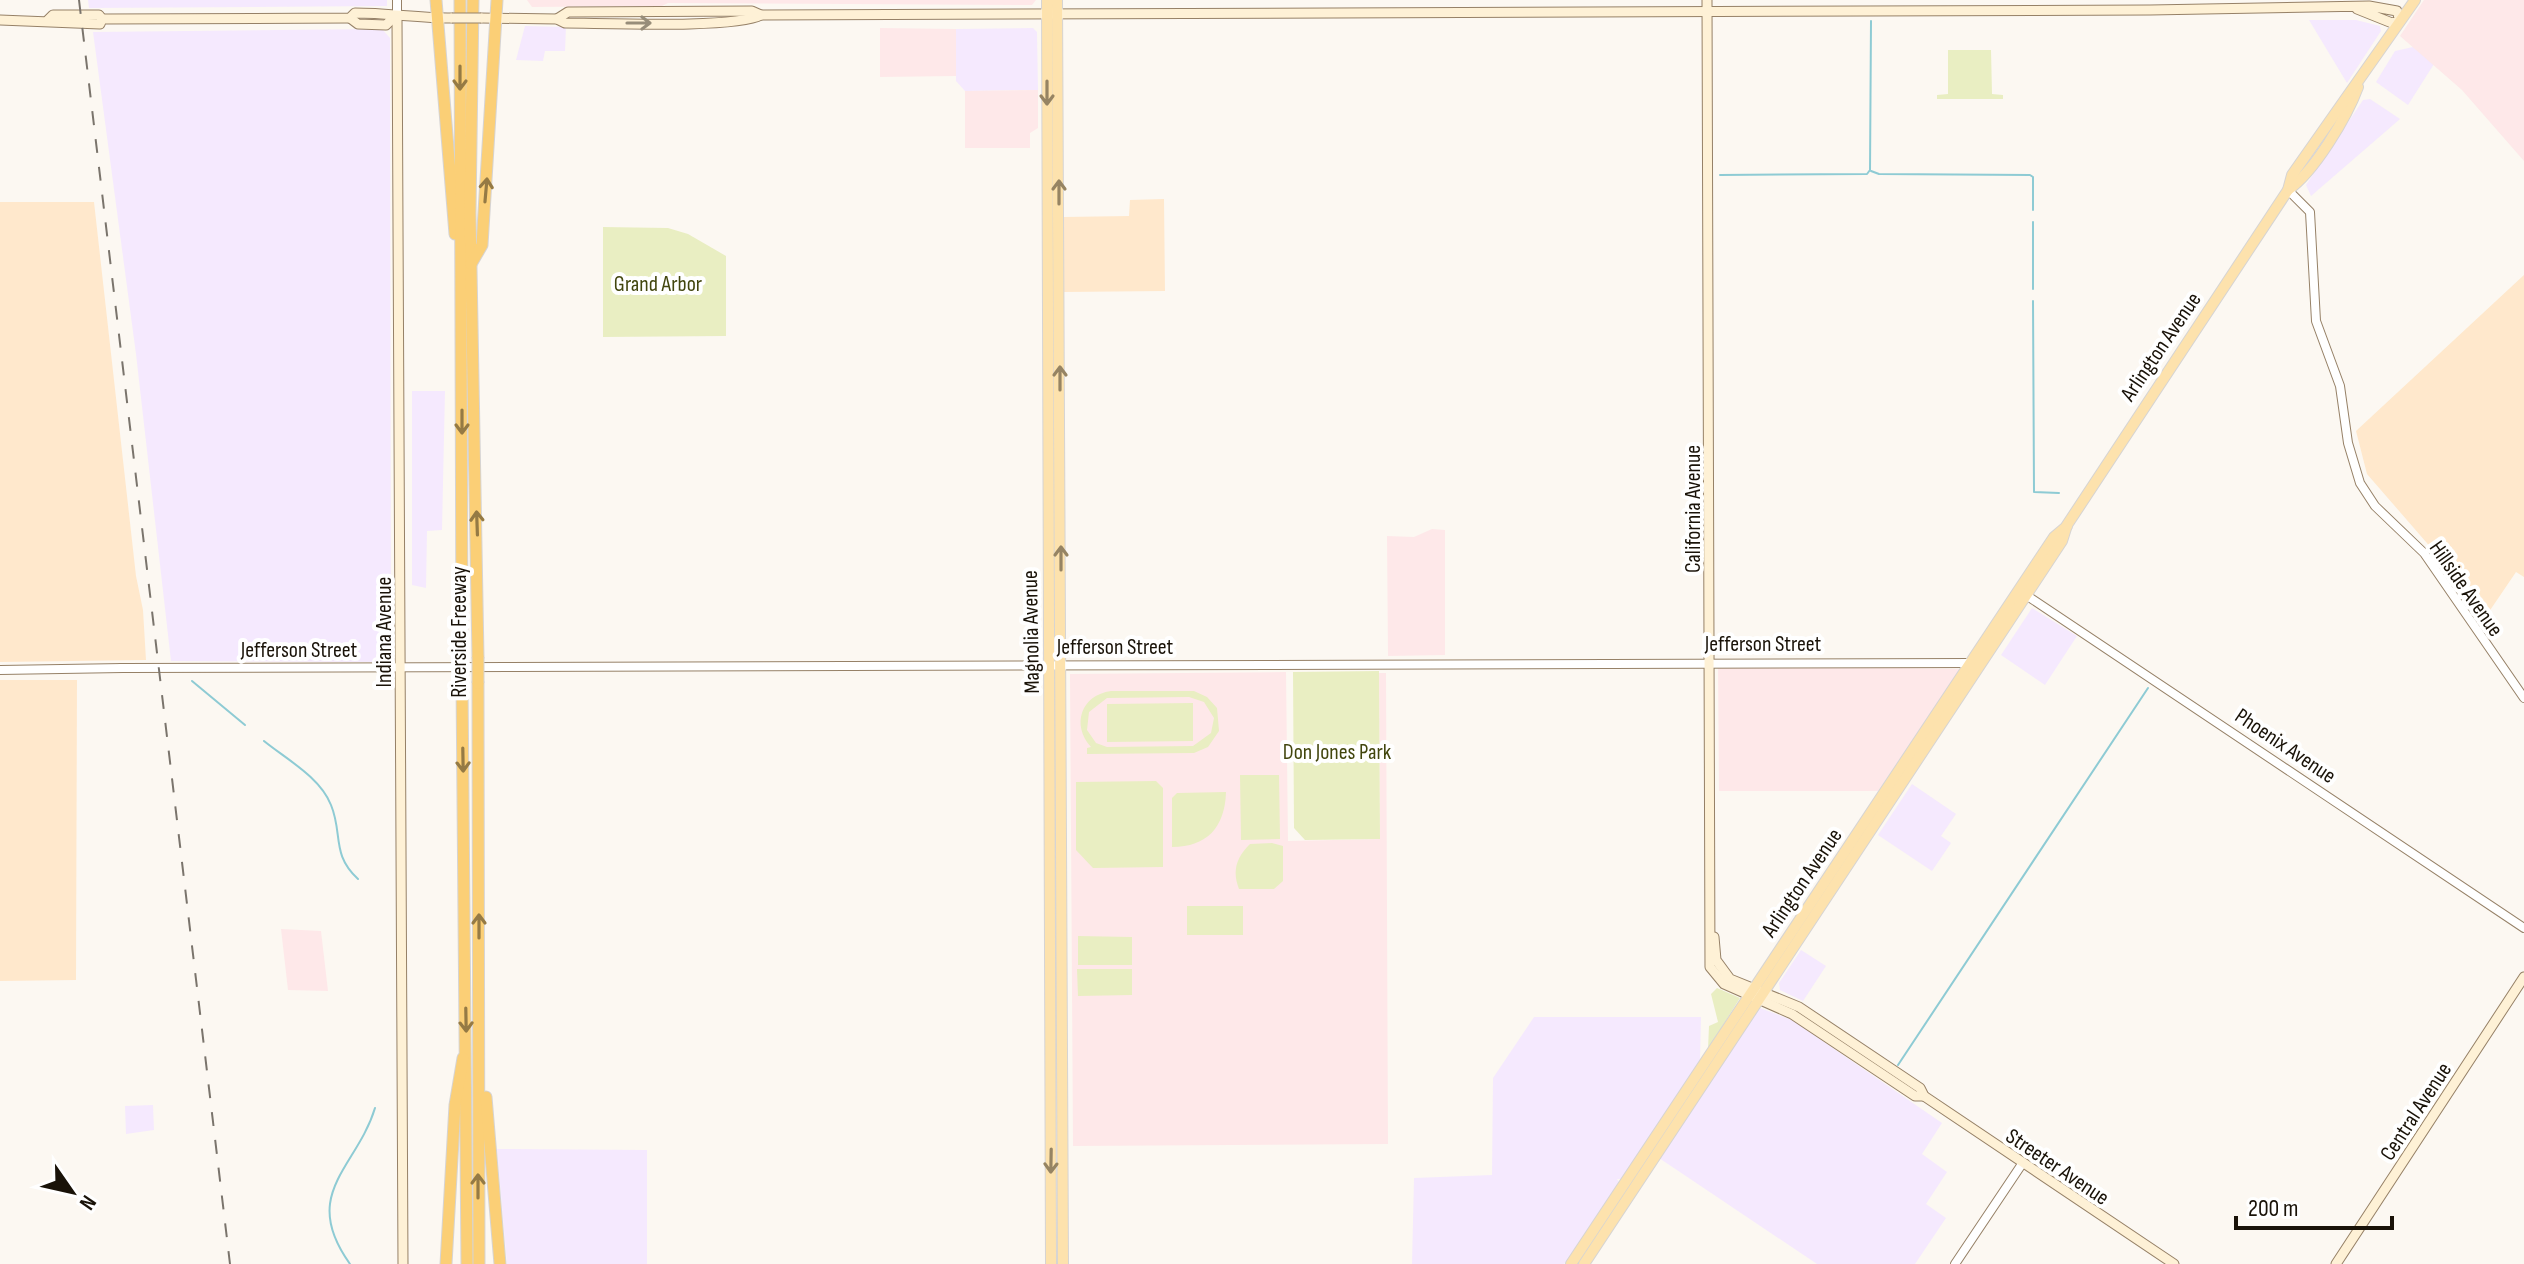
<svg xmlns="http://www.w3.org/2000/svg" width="2524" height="1264" viewBox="0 0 2524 1264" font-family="'Sofia Sans Condensed',sans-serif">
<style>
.commercial{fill:#f5e9fe}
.built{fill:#ffe8cc}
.education{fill:#fee8e9}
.green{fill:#e9eec2;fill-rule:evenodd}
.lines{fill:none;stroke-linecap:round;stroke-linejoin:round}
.stream{stroke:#8ecbd4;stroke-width:2}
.tertiary-casing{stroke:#968167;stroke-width:10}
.secondary-casing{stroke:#968167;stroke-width:11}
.primary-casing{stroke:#d6d4d3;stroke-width:12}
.motorway-casing{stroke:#d6d4d3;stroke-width:13}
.tertiary{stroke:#fff;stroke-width:8}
.secondary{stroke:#fef1d6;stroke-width:9}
.primary{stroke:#fde2ad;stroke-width:10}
.motorway{stroke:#fbcf76;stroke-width:11}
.rail{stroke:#7a746c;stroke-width:2;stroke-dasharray:14 14;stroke-linecap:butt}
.secondary-bridge-casing{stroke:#968167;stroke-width:11;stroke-linecap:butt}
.motorway-bridge-casing{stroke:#d6d4d3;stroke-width:13;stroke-linecap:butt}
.secondary-bridge{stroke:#fef1d6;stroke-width:9}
.motorway-bridge{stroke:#fbcf76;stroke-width:11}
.oneway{stroke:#978d79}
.oneway2{stroke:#957a44}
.oneway3{stroke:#968463}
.labels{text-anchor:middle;stroke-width:8;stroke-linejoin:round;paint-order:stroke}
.park-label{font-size:22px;fill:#42460e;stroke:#fff}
.street-label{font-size:22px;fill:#191208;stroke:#fff}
</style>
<rect width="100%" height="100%" fill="#fcf8f2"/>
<g class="commercial">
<path d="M88 0H387V6L89 8Z"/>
<path d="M2309 20H2356L2380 26 2381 31 2347 83Z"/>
<path d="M525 26 566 27 565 51H545L543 61 516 60Z"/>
<path d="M1033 28 1037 32 1038 90 965 91 956 81V29Z"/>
<path d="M382 29 390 38 391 655 386 662 171 661 136 354 93 32Z"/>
<path d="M2413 47 2434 64 2408 105 2376 82 2395 51Z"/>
<path d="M2370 99 2400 119 2311 196 2306 185 2363 100Z"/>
<path d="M412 391H445L442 530 427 531 426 588 412 585Z"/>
<path d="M2032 608 2077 636 2045 685 2001 655Z"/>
<path d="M1912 784 1956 814 1941 836 1951 843 1932 871 1878 835Z"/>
<path d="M1801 950 1826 966 1803 1001 1780 990 1779 983Z"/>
<path d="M1760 1008 1792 1020 1942 1123 1922 1154 1947 1172 1926 1204 1946 1218 1915 1264H1817L1659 1158Z"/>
<path d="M1534 1017H1701L1700 1061 1621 1179H1617L1619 1182 1564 1264H1412L1414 1178 1492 1175 1493 1078Z"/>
<path d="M153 1105 154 1130 126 1134 125 1106Z"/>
<path d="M497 1149 647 1150V1264H507Z"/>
</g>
<g class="built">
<path d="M1164 199 1165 291 1064 292V217L1129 216 1130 200Z"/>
<path d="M0 202H94L136 576 143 610 146 660 0 662Z"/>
<path d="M2524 275V577L2516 572 2480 625 2433 550 2367 474 2356 431Z"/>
<path d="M0 680H77L76 980 0 981Z"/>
</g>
<g class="education">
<path d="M527 0H1036L1032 5 668 3 662 6 532 7Z"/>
<path d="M2424 0H2524V161L2462 90 2400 36Z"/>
<path d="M880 28 956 29V76L880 77Z"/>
<path d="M1038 90V128L1030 133V148H965V91Z"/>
<path d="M1432 529 1445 530V655L1388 656 1387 536 1414 537Z"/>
<path d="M1718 665 1960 669 1878 791H1719Z"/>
<path d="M1286 672 1288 841 1380 839 1379 673H1386L1388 1144 1073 1146 1070 674Z"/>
<path d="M281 929 321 931 328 991 288 990Z"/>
</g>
<g class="green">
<path d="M1948 50H1991L1992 94 2003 95V99H1937V95L1948 94Z"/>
<path d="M603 227 668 228 688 234 726 256V336L603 337Z"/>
<path d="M1379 671 1380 839 1305 840 1294 828 1293 672Z"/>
<path d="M1111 691H1194L1207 697 1217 708 1219 731 1208 747 1194 753 1087 754V748L1091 747C1071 725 1081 695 1111 691ZM1189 697 1204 702 1214 718 1211 733 1193 746 1107 747 1096 743 1087 730 1089 712 1107 698Z"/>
<path d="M1193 703V741L1107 742V704Z"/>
<path d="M1240 775H1279L1280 839 1241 840Z"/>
<path d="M1156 781 1163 788V867L1093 868 1076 850V782Z"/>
<path d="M1226 792C1225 827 1207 847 1172 847V798L1177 793Z"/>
<path d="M1272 843 1283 846V881L1274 889H1239C1232 871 1236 858 1250 844Z"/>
<rect x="1187" y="906" width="56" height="29"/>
<path d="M1078 936 1132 937V965H1078Z"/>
<path d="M1077 969H1132V995L1078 996Z"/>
<path d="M1717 988 1740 998 1708 1049 1709 1026 1718 1022 1711 994Z"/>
</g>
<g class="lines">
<g class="stream">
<path d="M1871 171 1879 174 2030 175 2033 177V210"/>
<path d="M1720 175 1867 174 1870 170 1871 21"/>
<path d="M2033 222V289"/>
<path d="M2033 301 2034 492 2059 493"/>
<path d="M192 681 245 725"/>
<path d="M264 741C286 759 320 777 331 805 343 834 331 854 358 879"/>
<path d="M1898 1065 2148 688"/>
<path d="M350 1264C299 1193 357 1168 375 1108"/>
</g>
<defs>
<g id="tertiary">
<path d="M397 18V0"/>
<path d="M2288 190 2310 212 2316 321 2340 386 2348 443 2360 483 2375 506 2424 553 2524 698"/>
<path d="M2026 595 2524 928"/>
<path d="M121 668 1975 663"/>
<path d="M0 670 123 668"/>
<path d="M1955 1264 2022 1164"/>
</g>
<g id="secondary">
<path d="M1707 0 1710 967 1724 984 1792 1014 1915 1096H1924"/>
<path d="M350 18 358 24 386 25 393 18"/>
<path d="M397 18 403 1264"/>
<path d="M481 18 557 19 565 23C602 23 735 29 761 15"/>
<path d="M557 19 568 12 752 11 761 15 2150 10 2369 6 2397 11 2400 21 2392 23 2357 9"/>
<path d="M0 20 100 24 102 19 350 18 355 13C388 13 418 18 452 18"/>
<path d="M48 20 53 15H99L102 19"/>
<path d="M1714 937 1716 960 1730 979 1799 1007 1920 1088 1924 1096 2174 1264"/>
<path d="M2336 1264 2524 977"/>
</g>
<g id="primary">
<path d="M1047 0 1051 1264"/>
<path d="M1057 0 1063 1264"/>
<path d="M2288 190C2314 172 2347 117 2358 87"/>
<path d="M1571 1264 2054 537 2067 526"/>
<path d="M1584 1264 2062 541 2067 525 2288 190 2292 175 2415 0"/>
</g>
<g id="motorway">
<path d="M436 0 455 234"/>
<path d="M460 0 462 656"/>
<path d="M473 0 470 213 478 657"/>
<path d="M471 264 482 245 497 0"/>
<path d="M462 682 467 1264"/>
<path d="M478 683 479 1264"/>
<path d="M486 1097 500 1264"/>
<path d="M446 1264 455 1105 463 1058"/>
</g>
</defs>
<use href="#tertiary" class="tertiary-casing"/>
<use href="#secondary" class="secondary-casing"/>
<use href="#primary" class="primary-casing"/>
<use href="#motorway" class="motorway-casing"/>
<use href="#tertiary" class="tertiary"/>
<use href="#secondary" class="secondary"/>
<use href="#primary" class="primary"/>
<use href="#motorway" class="motorway"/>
<path class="rail" d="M79 0 230 1264"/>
<defs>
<path id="secondary-bridge" d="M452 18H481"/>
<g id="motorway-bridge">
<path d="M462 656V682"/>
<path d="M478 657V683"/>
</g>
</defs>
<use href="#secondary-bridge" class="secondary-bridge-casing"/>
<use href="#motorway-bridge" class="motorway-bridge-casing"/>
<use href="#secondary-bridge" class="secondary-bridge"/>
<use href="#motorway-bridge" class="motorway-bridge"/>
</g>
<defs><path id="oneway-shaft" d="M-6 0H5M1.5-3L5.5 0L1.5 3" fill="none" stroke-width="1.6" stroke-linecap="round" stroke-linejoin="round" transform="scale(2)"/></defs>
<use class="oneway" href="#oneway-shaft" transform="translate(639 23)"/>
<g class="oneway2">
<use href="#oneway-shaft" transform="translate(460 78) rotate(90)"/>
<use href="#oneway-shaft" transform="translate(486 190) rotate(-85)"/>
<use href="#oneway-shaft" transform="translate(462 422) rotate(90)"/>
<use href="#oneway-shaft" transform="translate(477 523) rotate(-92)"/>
<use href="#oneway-shaft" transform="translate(463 760) rotate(89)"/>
<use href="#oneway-shaft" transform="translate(479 926) rotate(-90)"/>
<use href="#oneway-shaft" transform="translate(466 1020) rotate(89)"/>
<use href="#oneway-shaft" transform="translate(478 1186) rotate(-90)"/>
</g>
<g class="oneway3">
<use href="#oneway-shaft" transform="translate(1047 93) rotate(90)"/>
<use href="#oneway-shaft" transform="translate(1059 192) rotate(-90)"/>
<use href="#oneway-shaft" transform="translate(1060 378) rotate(-90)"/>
<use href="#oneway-shaft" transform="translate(1061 558) rotate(-90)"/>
<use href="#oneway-shaft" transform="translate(1051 1161) rotate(91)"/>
</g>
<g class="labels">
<g class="park-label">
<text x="658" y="291">Grand Arbor</text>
<text x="1337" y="759">Don Jones Park</text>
</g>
<g class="street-label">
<text transform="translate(2160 346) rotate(-56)" y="8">Arlington Avenue</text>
<text transform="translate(1692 509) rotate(-90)" y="8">California Avenue</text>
<text transform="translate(2467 588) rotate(55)" y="8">Hillside Avenue</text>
<text transform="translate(383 632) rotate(-90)" y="8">Indiana Avenue</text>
<text transform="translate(458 632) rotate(-90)" y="8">Riverside Freeway</text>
<text transform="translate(1030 632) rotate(-91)" y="8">Magnolia Avenue</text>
<text x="1763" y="651">Jefferson Street</text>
<text x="1115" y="654">Jefferson Street</text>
<text x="299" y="657">Jefferson Street</text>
<text transform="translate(2286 745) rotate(34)" y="8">Phoenix Avenue</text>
<text transform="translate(1801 882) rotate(-56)" y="8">Arlington Avenue</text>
<text transform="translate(2415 1111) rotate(-57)" y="8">Central Avenue</text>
<text transform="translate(2058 1166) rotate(34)" y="8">Streeter Avenue</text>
</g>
</g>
<g transform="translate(72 1192) rotate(124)" stroke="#ffffff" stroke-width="6" paint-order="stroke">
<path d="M0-6L14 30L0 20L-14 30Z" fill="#191208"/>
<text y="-12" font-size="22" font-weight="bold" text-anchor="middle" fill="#191208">N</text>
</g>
<path d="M2236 1216v12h156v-12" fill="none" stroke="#191208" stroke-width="4"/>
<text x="2248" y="1216" font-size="24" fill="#191208" stroke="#ffffff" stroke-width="6" paint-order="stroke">200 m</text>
</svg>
